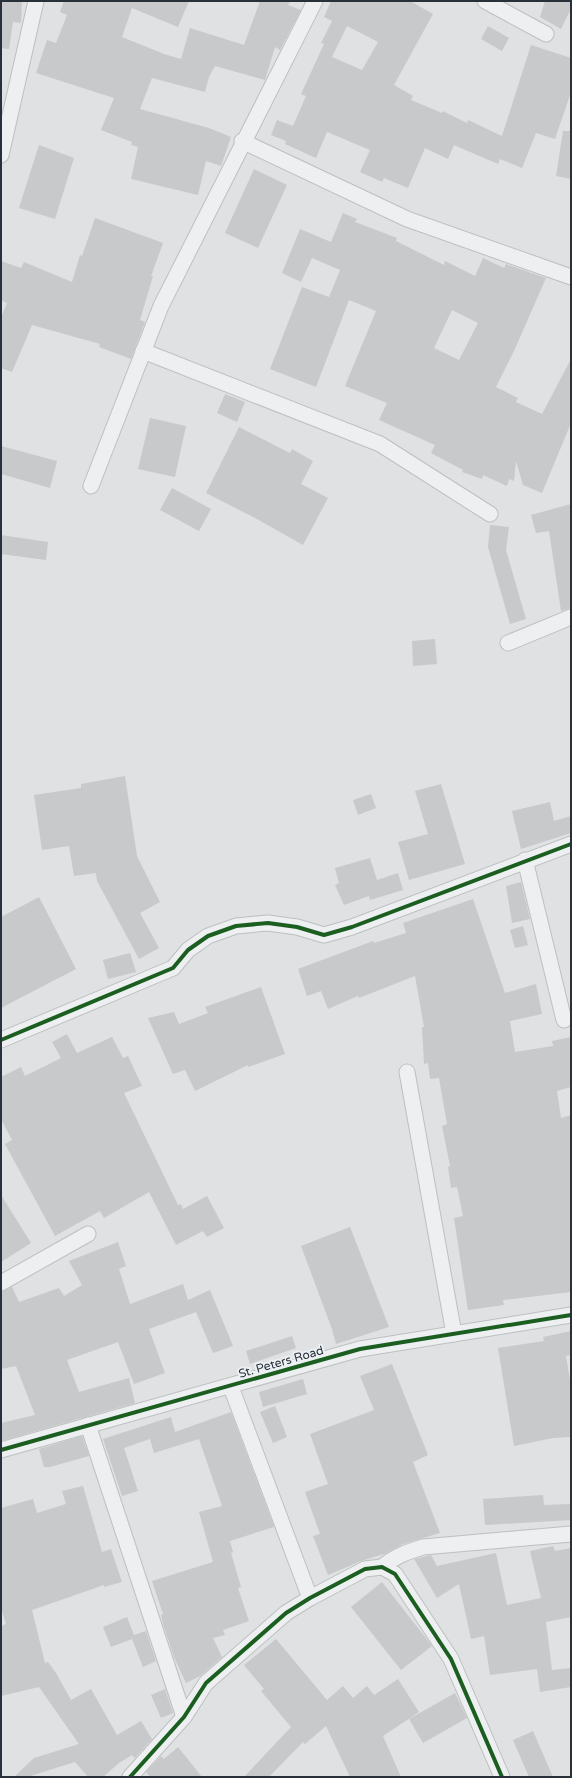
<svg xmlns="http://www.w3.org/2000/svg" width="572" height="1778" viewBox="0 0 572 1778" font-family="'Varela Round',sans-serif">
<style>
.building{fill:#c7c9cb;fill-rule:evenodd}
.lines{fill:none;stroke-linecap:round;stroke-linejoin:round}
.street-casing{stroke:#bdbfc1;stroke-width:17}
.street{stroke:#eeeff0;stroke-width:15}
.cycleway-casing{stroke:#ecf0f3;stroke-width:6}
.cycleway{stroke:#1b5e20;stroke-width:4}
.labels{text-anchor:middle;stroke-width:4;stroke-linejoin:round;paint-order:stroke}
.street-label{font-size:12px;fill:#28313a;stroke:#ecf0f3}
</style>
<rect width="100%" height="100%" fill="#dfe1e3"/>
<g class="building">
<path d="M1 1H22L21 23 13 22 9 49 1 48Z"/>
<path d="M64 1H189L178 27 132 8 122 37 164 54 181 59 190 28 244 45 260 1H290L288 5 301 10 280 50 275 47 265 80 215 66 209 77 205 92 152 78 140 109 209 128 231 137 221 166 206 161 198 195 131 179 138 147 131 145 132 142 101 130 114 98 36 73 47 40 56 43 67 15 60 12Z"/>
<path d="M331 1H410L433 14 394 85 413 96 411 100 442 113 443 111 467 123 468 120 502 136 531 45 571 58V92L555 139 536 133 522 168 500 159 498 164 454 145 448 159 425 148 408 188 384 178 382 182 360 172 370 150 327 132 316 158 285 144 286 141 271 135 277 120 293 126 306 96 301 94 324 44 321 43 332 21 324 17ZM347 26 378 42 362 70 332 57Z"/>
<path d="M545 1H571V9L561 29 540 17Z"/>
<path d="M488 26 509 38 502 51 481 39Z"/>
<path d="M563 131H571V179L556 176Z"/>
<path d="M39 145 74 158 55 219 19 208Z"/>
<path d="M254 169 287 185 258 248 225 233Z"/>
<path d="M343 213 357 219 355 222 397 238 396 241 444 265 445 261 475 276 483 258 504 268 506 264 546 278 514 351 496 387 518 398 516 402 542 414 571 359V423L542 493 523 485 516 461 514 481 509 479 507 486 483 475 482 479 462 472 463 470 431 453 435 445 379 420 387 403 345 386 376 311 349 300 316 387 270 369 302 287 329 297 340 270 312 258 301 282 282 273 300 229 331 242ZM452 310 478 323 459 360 434 348Z"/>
<path d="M95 218 163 243 151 276H153L140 320 145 322 131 359 99 347 100 344 32 325 12 372 1 368V318L7 303 1 300V261L21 268 24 262 72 282 80 255 82 256Z"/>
<path d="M225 394 245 402 237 422 217 413Z"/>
<path d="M150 418 186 426 175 477 138 469Z"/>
<path d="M239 427 290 453 292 449 313 461 301 484 328 498 303 545 255 518 206 493Z"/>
<path d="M1 446 57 461 50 488 1 474Z"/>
<path d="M172 488 211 509 199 531 160 510Z"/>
<path d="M571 504V608L561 611 549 531 536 533 531 515Z"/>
<path d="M490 525 509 527 506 550 526 619 510 624 488 547Z"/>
<path d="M1 535 48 542 46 560 1 554Z"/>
<path d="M435 639 437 664 413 666 412 641Z"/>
<path d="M125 776 137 856 160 902 140 913 159 948 139 959 97 881 96 873 74 876 69 846 42 850 34 795 81 788V784Z"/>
<path d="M441 784 465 864 409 880 398 842 428 834 415 791Z"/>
<path d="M371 794 376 808 358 815 353 800Z"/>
<path d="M550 802 554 821 571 816V833L521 849 512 811Z"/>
<path d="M370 858 377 880 398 873 403 890 370 900 369 896 344 905 335 885 339 883 335 868Z"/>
<path d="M521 882 530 919 512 923 506 886Z"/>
<path d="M39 897 76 969 1 1008V917Z"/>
<path d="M473 899 505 993 536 984 542 1014 510 1021 515 1052 553 1046 552 1041 571 1037V1087L557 1091 561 1118 571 1115V1292L503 1300 504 1305 468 1310 454 1218 463 1216 457 1187 451 1188 448 1167 450 1166 442 1126 447 1124 439 1078 430 1079 428 1063 424 1064 422 1027H424L415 976 359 998 358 996 328 1009 321 991 307 996 298 969 373 941 374 943 406 933 403 923Z"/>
<path d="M523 926 528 945 515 948 510 930Z"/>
<path d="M130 953 136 972 108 979 103 960Z"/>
<path d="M261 987 285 1054 248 1067V1065L195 1091 185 1070 173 1074 148 1018 174 1012 179 1024 208 1013 205 1007Z"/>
<path d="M67 1034 77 1053 112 1037 123 1058 128 1056 142 1086 124 1093 178 1205 181 1204 183 1209 207 1196 224 1228 207 1237 203 1231 176 1245 149 1192 104 1218 100 1211 55 1236 5 1144 12 1140 1 1119V1077L21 1067 25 1076 61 1058 52 1042Z"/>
<path d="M1 1195 31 1243 1 1262Z"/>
<path d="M350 1227 389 1327 336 1344 332 1329 301 1246Z"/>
<path d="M118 1242 126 1266 119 1269 130 1304 183 1284 188 1300 210 1290 233 1346 213 1353 196 1312 149 1329 165 1373 134 1384 118 1342 67 1360 79 1392 129 1378 135 1403 1 1441V1423L35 1415 16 1366 1 1369V1292L12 1287 19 1302 59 1288 64 1296 82 1285 69 1261Z"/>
<path d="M571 1331V1355L566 1356 571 1386V1437L553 1438 514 1446 498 1348 544 1341 543 1337Z"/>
<path d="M292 1336 296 1348 250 1364 246 1351Z"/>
<path d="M392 1364 428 1455 413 1462 440 1533 403 1544 384 1554 361 1561 328 1575 313 1536 320 1534 305 1492 328 1484 310 1434 374 1410 360 1376Z"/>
<path d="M303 1379 307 1394 263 1407 259 1392Z"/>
<path d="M275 1406 287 1437 273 1443 260 1412Z"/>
<path d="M231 1412 274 1527 230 1541 233 1552 231 1553 241 1587 238 1588 249 1621 223 1630 225 1635 213 1638 222 1657 200 1676 186 1683 174 1657 163 1624 161 1615 163 1614 152 1581 213 1562 199 1512 222 1506 199 1439 154 1453 150 1439 124 1448 138 1491 122 1496 103 1439 171 1417 175 1432Z"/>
<path d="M82 1436 89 1456 50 1467H44L39 1449Z"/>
<path d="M83 1486 102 1552 111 1549 122 1582 104 1587V1585L32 1610 45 1663 48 1662 56 1673 71 1700 91 1689 117 1735 141 1721 152 1739 135 1758 132 1755 119 1763 103 1777H88L75 1762 27 1777H14L34 1758 79 1744 39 1687 1 1696V1626L6 1624 1 1608V1508L33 1499 37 1513 66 1504 62 1491Z"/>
<path d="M543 1495 544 1505 571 1504V1520L485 1525 483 1499Z"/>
<path d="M553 1546 555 1551 571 1548V1617L546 1622 552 1670 571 1668V1687L540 1692 537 1669 490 1675 484 1636 471 1639 459 1584 437 1598 414 1559 431 1555 437 1566 496 1553 507 1605 541 1598 530 1551Z"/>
<path d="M382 1582 432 1646 401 1670 351 1607Z"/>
<path d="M127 1617 134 1635 146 1631 156 1661 143 1667 132 1639 111 1647 103 1627Z"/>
<path d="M276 1639 327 1700 343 1686 353 1698 367 1686 374 1695 398 1679 419 1712 383 1736 401 1777H350L326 1726 305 1744 303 1742 269 1777H244L291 1727 261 1691 264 1689 244 1665Z"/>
<path d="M165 1689 173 1713 161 1718 151 1695Z"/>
<path d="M455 1693 467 1718 423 1743 409 1719Z"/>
<path d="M533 1731 553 1777H529L513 1740Z"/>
<path d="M178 1747 202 1777H150L146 1772 161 1756 164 1759Z"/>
</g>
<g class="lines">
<defs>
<g id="street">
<path d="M485 1 546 34"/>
<path d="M242 141 407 219 571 277"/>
<path d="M1 155 36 1"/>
<path d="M143 351 380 444 490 514"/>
<path d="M91 486 161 306 315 1"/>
<path d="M508 643 571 617"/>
<path d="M525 860 564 1020"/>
<path d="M1 1040 173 968 188 950 208 936 236 926 268 923 297 927 324 935 352 927 571 844"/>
<path d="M407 1072 454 1334"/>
<path d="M1 1283 88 1234"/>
<path d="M231 1387 310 1598"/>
<path d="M88 1425 184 1717"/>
<path d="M1 1450 360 1349 571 1315"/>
<path d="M382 1567C395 1556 407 1552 423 1547L571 1534"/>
<path d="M130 1777 184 1717 206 1683 286 1613 310 1598 365 1569 382 1567 395 1574 451 1659 502 1777"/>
</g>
</defs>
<use href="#street" class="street-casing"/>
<use href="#street" class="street"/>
<defs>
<g id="cycleway">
<path d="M1 1040 173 968 188 950 208 936 236 926 268 923 297 927 324 935 352 927 571 844"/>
<path d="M1 1450 360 1349 571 1315"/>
<path d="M130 1777 184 1717 206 1683 286 1613 310 1598 365 1569 382 1567 395 1574 451 1659 502 1777"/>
</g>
</defs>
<use href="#cycleway" class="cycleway-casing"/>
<use href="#cycleway" class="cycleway"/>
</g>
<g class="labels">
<g class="street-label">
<text transform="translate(281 1362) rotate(-16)" y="4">St. Peters Road</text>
</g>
</g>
<rect width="572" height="1778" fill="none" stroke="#28313a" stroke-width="4"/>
</svg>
